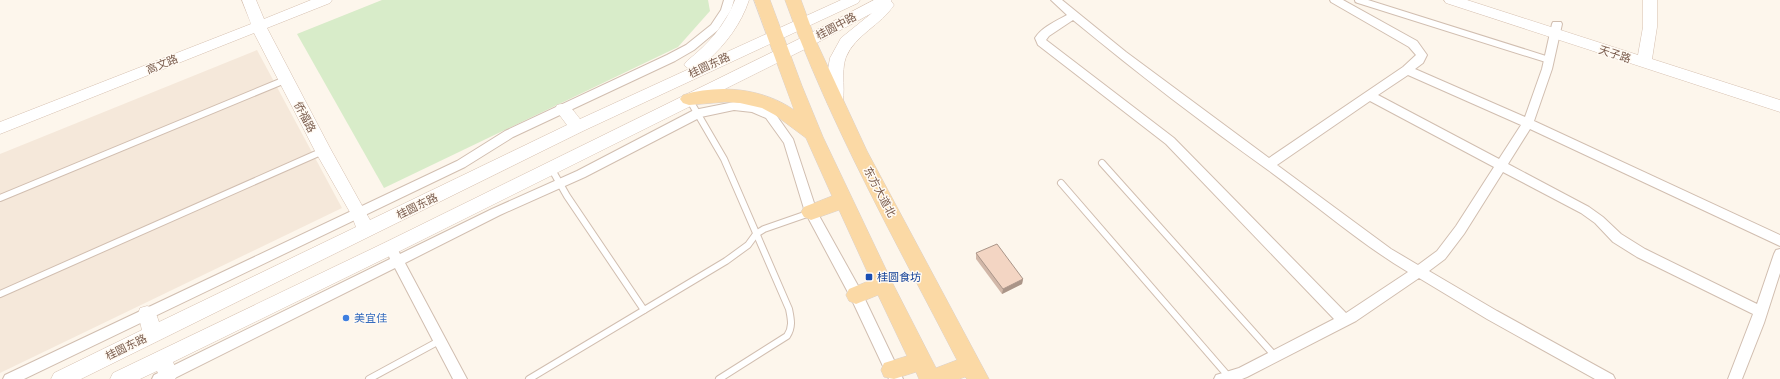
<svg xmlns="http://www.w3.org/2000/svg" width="1780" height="379" viewBox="0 0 1780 379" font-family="'Asap Condensed','Noto Sans SC',sans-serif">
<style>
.residential{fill:#f5e8da}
.green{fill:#d8ecc9}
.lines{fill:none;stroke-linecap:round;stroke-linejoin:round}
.lane-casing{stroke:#d1beb0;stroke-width:8}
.street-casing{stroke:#d1beb0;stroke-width:2}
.secondary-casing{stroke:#d6c0b0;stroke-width:1}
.primary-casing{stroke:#dad1cd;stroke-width:1}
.lane{stroke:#fff;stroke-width:6}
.street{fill:#fff;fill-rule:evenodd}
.secondary{fill:#fff;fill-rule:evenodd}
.primary{fill:#fbd9a5;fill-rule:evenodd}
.wall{fill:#d1b7a8}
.shaded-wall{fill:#aa9588}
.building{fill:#f3d5c3;stroke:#aa9588}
.transit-dot{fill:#1a4fb4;stroke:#fffaf3;stroke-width:1.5}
.shop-dot{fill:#3f7fe0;stroke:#fffaf3;stroke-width:1.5}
.labels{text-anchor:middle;stroke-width:3;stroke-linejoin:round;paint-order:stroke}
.street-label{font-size:11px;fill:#7a5c4d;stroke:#fffaf3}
.transit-label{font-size:11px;fill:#164399;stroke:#fffaf3;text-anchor:start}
.shop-label{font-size:11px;fill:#366cbe;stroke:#fffaf3;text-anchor:start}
</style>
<rect width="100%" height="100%" fill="#fdf6ec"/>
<path class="residential" d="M257 50 342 208 0 373V154Z"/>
<path class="green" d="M382 0H708L710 11 678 47 384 188 297 34Z"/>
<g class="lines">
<defs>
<g id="lane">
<path d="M1358 0 1549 60"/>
<path d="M689 99 724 159 789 309C791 319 793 327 787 336L719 379"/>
<path d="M1102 163 1275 356"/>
<path d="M551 168 567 196 644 310"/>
<path d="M1061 183 1229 377"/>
<path d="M0 198 285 80"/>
<path d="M0 294 323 151"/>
<path d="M369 379 439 341"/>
<path d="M529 379 726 261 748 245 756 234 764 229 810 213"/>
</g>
<g id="street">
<path d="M724 0H734L731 10 718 30 694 50 675 61 513 137 465 167 24 379H3L5 375 457 161 505 131 667 55 686 45 711 25 721 10Z"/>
<path d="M1051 0H1062L1126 52 1269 158 1403 67 1416 55 1409 47 1331 2 1330 0H1343L1417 41 1427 55 1423 63 1415 69 1525 117 1542 69 1552 24 1553 22H1561L1562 24 1552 69 1534 121 1780 235V246L1530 129 1508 164 1589 207 1603 217 1621 234 1645 249 1757 304 1774 254 1776 250 1780 249V273L1764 323 1742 379H1728L1753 314 1637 257 1613 242 1595 223 1581 213 1503 172 1464 234 1445 259 1429 271 1497 311 1613 375 1615 379H1595L1487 319 1419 278 1356 321 1247 377 1242 379H1214L1216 375 1239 368 1334 319 1166 144 1038 45 1035 38C1042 27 1056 21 1067 15ZM1073 20C1136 72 1202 123 1268 170 1315 204 1358 242 1408 272L1346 313 1174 138 1046 40 1049 36ZM1408 75 1521 125 1499 159 1378 95ZM1370 101 1494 167 1456 226 1437 251 1418 265 1391 249 1277 165Z"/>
<path d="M734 102 754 104 774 112 793 139 817 212 861 291 903 379H889L851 298 805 212 784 143 766 118 752 112 734 110 701 117 585 177 500 215 405 263 467 379H453L395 268 173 379H152L154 375 390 259 388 254 390 250 394 249 398 250 400 254 492 209 577 171 694 110Z"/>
</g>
<g id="secondary">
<path d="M242 0H256L264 19 311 0H332L330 3 267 28 330 148 370 220 567 125 555 109 557 105C569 101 573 111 580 119L689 69 684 65 687 61C708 44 725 26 735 0H749C741 24 726 44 707 61L841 0H860L858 3 583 131 81 379H51L54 373 142 330 138 314 140 308 147 306 154 308 159 322 356 227 351 214 315 151 254 33 0 134V122L251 24Z"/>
<path d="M874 0H892L891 1 894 5C881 25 855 35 846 57 840 72 847 94 841 106L835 108 829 106 827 102V75L830 58 841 38 872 13 813 45 396 253 173 362 178 374 175 379H161L157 371 140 379H110L113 373 384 243 803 37Z"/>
<path d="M1444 0H1467L1638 55 1643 27V0H1657V27L1652 59 1780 100V112L1446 3Z"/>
</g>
<path id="primary" d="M754 0H770L802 86 823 137 892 282 936 368 957 360C896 242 830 125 785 0H801L816 41 867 151 989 379H967L965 377 959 379H919L916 372 894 379 884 377 881 370 884 363 907 356 878 295 856 304 849 301 846 295 849 289 871 280 839 210 811 220 804 217 801 212 804 207 832 196 806 138 775 115 762 108 740 103 725 102 689 105 683 103 680 99 683 95C719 84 763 88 794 110Z"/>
</defs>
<use href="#lane" class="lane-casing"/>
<use href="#street" class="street-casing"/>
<use href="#secondary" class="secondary-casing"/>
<use href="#primary" class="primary-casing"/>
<use href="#lane" class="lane"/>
<use href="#street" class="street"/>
<use href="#secondary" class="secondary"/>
<use href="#primary" class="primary"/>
</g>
<path class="wall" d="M976 253 1023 279 1022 284 1002 294 976 259Z"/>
<path class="shaded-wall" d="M1023 279 1022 284 1002 294 1003 289Z"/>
<path class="building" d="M997 244 1023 279 1003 289 976 253Z"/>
<rect class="transit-dot" x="865" y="273" width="8" height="8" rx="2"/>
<circle class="shop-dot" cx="346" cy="318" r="4"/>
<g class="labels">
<g class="street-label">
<text transform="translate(836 26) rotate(-28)" y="4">桂圆中路</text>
<text transform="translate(1615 54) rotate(18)" y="4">天子路</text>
<text transform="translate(162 64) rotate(-22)" y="4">高文路</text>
<text transform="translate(709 65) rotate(-25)" y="4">桂圆东路</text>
<text transform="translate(305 117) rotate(62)" y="4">侨福路</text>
<text transform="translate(880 192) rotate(62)" y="4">东方大道北</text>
<text transform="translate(417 206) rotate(-26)" y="4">桂圆东路</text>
<text transform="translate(126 347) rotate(-26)" y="4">桂圆东路</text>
</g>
<g class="transit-label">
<text x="877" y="281">桂圆食坊</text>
</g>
<g class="shop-label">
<text x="354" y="322">美宜佳</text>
</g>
</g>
</svg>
